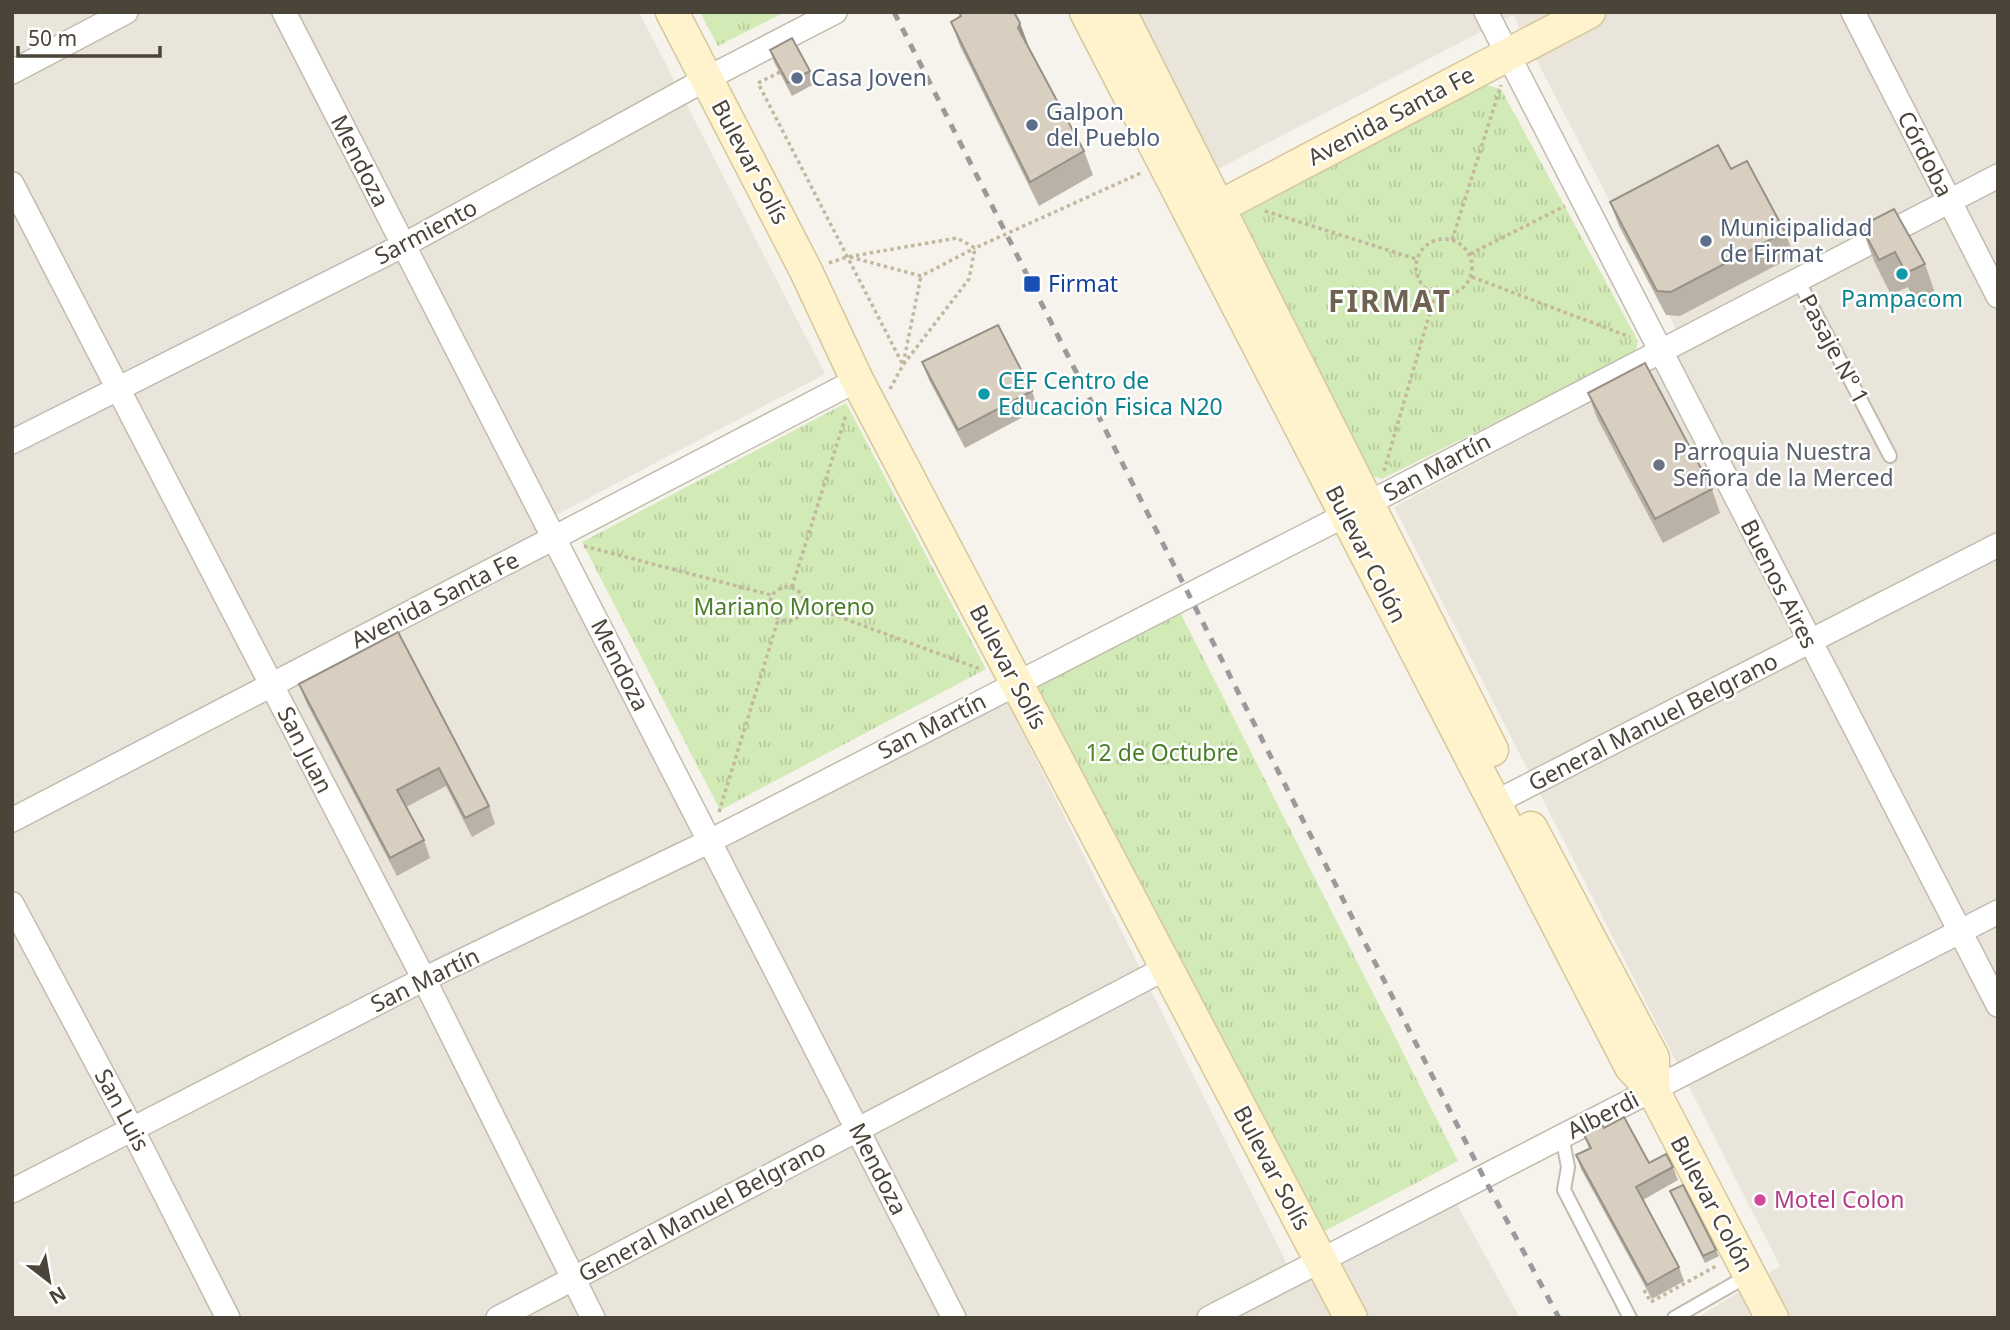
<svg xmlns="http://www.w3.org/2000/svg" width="2010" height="1330" viewBox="0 0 2010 1330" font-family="'Noto Sans',sans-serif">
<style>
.residential{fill:#eae5da}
.grass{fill:url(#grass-tufts)}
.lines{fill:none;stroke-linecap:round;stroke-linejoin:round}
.lane-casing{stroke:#c2bbae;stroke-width:16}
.street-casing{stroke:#c2bbae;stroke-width:26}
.secondary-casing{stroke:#d6c79b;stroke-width:35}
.path{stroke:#c4b79f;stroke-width:3.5;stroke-dasharray:3.5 3.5;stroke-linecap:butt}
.lane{stroke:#fff;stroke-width:12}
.street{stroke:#fff;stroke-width:23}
.secondary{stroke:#fff3cd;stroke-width:32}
.rail{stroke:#9a9a9a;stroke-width:5;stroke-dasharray:9 9;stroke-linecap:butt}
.wall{fill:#bab2a6}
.shaded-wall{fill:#979187}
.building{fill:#d8cfc1;stroke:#979187;stroke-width:2}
.service-dot{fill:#5c6f8a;stroke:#fff;stroke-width:2.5}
.culture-dot{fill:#0f9aa8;stroke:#fff;stroke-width:2.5}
.transit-dot{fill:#1a4fb4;stroke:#fff;stroke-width:2.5}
.worship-dot{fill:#6b7280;stroke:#fff;stroke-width:2.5}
.hotel-dot{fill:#d1479c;stroke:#fff;stroke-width:2.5}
.labels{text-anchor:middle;stroke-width:5;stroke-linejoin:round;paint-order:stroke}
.service-label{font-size:23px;fill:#4e5e75;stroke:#fff;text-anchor:start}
.street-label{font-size:23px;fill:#4b4439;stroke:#fff}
.transit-label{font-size:23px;fill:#164399;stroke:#fff;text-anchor:start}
.culture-label{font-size:23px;fill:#0d838f;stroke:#fff}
.worship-label{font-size:23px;fill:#5b616d;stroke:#fff;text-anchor:start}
.park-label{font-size:23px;fill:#4a7f2a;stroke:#fff}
.hotel-label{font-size:23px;fill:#b23c85;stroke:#fff;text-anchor:start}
.district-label{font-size:30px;font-weight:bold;letter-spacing:2px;fill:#6e6250;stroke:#fff}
</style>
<defs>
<pattern id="grass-tufts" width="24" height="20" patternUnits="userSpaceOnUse" patternTransform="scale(1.75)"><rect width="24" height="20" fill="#d2eab5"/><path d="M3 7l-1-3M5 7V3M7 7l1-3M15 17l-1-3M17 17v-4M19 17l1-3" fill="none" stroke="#b6ca9c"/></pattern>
</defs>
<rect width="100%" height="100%" fill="#f6f3ec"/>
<g class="residential">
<path d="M12 12H639L825 374 537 525 707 853 1008 703 1295 1280 1456 1203 1520 1318H12Z"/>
<path d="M1138 12H1998V1318H1697L1780 1266 1394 507 1687 350 1513 15 1218 169Z"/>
</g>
<g class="grass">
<path d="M700 12H785L718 46Z"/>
<path d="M1479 83 1501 89 1638 341 1636 352 1382 479 1370 475 1240 224 1243 204Z"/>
<path d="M846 403 986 669 720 810 582 542Z"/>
<path d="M1181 614 1458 1161 1319 1234 1038 686Z"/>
</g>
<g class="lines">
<defs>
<g id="lane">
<path d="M1798 280 1890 456"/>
<path d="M1562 1136 1568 1167 1564 1190 1630 1318"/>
<path d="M1674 1318 1749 1275"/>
</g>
<g id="street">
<path d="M284 12 954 1318"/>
<path d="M1486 12 1998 1005"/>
<path d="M1853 12 1998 296"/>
<path d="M12 72 126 12"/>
<path d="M12 184 424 979 593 1318"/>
<path d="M12 442 404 245 706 79 835 12"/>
<path d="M1494 803 1998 545"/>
<path d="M12 820 857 380"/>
<path d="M12 904 132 1129 228 1318"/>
<path d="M12 1191 424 979 710 841 1367 504 1998 176"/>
<path d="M498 1318 1166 968"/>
<path d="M1209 1318 1998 912"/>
</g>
<g id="secondary">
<path d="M672 12 806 271 857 380 1351 1318"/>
<path d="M1086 12 1631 1067 1653 1090 1772 1318"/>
<path d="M1120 12 1492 750"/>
<path d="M1200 217 1589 12"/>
<path d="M1531 828 1653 1058V1090"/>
</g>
</defs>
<use href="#lane" class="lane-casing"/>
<use href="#street" class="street-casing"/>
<use href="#secondary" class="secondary-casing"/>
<g class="path">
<path d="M780 72 758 83 903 365 921 276"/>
<path d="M1265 211 1416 259"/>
<circle cx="1444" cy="267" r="28"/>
<path d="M1452 240 1501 85"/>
<path d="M1470 254 1565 206"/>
<path d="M850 257 921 276 975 248"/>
<path d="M829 263 847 257 957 238 975 248 1143 172"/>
<path d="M1472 277 1630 337"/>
<path d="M890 389 903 365 969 279 975 248"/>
<path d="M1384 471 1435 295"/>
<path d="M584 546 771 595"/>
<circle cx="787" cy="604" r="17"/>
<path d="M792 587 846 415"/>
<path d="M805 604 980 669"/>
<path d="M719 812 778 620"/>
<path d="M1644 1290 1651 1302 1718 1265"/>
</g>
<use href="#lane" class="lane"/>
<use href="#street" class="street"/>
<use href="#secondary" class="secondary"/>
<path class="rail" d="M894 12 1483 1176 1559 1318"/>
</g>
<g class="wall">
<path d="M958 12 1029 47 1084 151 1093 175 1039 206 960 46 951 22 960 16Z"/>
<path d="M770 50 810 71 814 84 792 96 774 62Z"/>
<path d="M1731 169 1785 232 1794 256 1680 316 1666 315 1619 226 1610 202Z"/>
<path d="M1861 226 1925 264 1937 299 1919 309 1908 287 1891 295 1874 261Z"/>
<path d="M922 362 1032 391 1038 409 965 448 929 380Z"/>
<path d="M1588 393 1712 489 1720 513 1663 543 1597 418Z"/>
<path d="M398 632 489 806 495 824 472 837 446 786 406 807 424 840 430 858 397 876 306 702 299 684Z"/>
<path d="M1604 1128 1649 1163 1673 1167 1678 1180 1643 1200 1679 1267 1684 1281 1652 1299 1581 1169 1576 1155 1589 1148 1582 1131Z"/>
<path d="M1670 1191 1716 1250 1719 1256 1705 1263Z"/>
</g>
<path class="shaded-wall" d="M1020 23 1029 47 1018 28Z"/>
<g class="building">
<path d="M959 12H1014L1020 23 1018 28 1084 151 1030 182 951 22 961 16Z"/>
<path d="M792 38 810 71 788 83 770 50Z"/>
<path d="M1718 145 1731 169 1747 161 1785 232 1671 292 1657 291 1610 202Z"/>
<path d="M1894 209 1925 264 1906 273 1895 252 1879 260 1861 226Z"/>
<path d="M998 325 1032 391 958 430 922 362Z"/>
<path d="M1645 363 1712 489 1655 519 1588 393Z"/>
<path d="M398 632 489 806 465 818 439 768 397 790 424 840 390 858 299 684Z"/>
<path d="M1624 1117 1649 1163 1666 1154 1673 1167 1636 1187 1679 1267 1647 1285 1576 1155 1591 1148 1582 1131 1600 1121 1604 1128Z"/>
<path d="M1683 1185 1716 1250 1703 1256 1670 1191Z"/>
</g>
<g class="service-dot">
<circle cx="797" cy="78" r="7"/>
<circle cx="1032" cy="125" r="7"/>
<circle cx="1706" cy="241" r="7"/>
</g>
<g class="culture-dot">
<circle cx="1902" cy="274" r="7"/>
<circle cx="984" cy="394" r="7"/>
</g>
<rect class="transit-dot" x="1023" y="275" width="18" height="18" rx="3.5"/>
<circle class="worship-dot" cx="1659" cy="465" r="7"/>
<circle class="hotel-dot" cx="1760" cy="1200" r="7"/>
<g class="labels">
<g class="service-label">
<text x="811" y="86">Casa Joven</text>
<text x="1046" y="120">Galpon<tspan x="1046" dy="26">del Pueblo</tspan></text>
<text x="1720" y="236">Municipalidad<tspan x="1720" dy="26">de Firmat</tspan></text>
</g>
<g class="street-label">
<text transform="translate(1391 116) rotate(-28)" y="8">Avenida Santa Fe</text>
<text transform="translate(1925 154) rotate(63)" y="8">Córdoba</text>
<text transform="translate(360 161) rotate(63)" y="8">Mendoza</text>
<text transform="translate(750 162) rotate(62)" y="8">Bulevar Solís</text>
<text transform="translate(426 232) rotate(-28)" y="8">Sarmiento</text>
<text transform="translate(1834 349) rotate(62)" y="8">Pasaje Nº 1</text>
<text transform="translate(1437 467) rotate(-28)" y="8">San Martín</text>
<text transform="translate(1366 554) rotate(63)" y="8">Bulevar Colón</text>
<text transform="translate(1779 584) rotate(63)" y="8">Buenos Aires</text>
<text transform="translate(435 600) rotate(-27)" y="8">Avenida Santa Fe</text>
<text transform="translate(620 665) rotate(63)" y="8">Mendoza</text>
<text transform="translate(1008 667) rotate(62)" y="8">Bulevar Solís</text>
<text transform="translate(1653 722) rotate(-27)" y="8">General Manuel Belgrano</text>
<text transform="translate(932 726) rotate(-27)" y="8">San Martín</text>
<text transform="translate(305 750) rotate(63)" y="8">San Juan</text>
<text transform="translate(425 980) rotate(-26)" y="8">San Martín</text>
<text transform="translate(122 1110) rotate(62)" y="8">San Luis</text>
<text transform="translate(1603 1115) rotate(-27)" y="8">Alberdi</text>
<text transform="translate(1272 1168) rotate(62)" y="8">Bulevar Solís</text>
<text transform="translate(878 1169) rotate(63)" y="8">Mendoza</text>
<text transform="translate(1712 1204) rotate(62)" y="8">Bulevar Colón</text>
<text transform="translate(702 1211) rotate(-28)" y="8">General Manuel Belgrano</text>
</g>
<g class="transit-label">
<text x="1048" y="292">Firmat</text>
</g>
<g class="culture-label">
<text x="1902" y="307">Pampacom</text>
<text x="998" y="389" text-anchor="start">CEF Centro de<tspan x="998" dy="26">Educacion Fisica N20</tspan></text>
</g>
<g class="worship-label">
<text x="1673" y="460">Parroquia Nuestra<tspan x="1673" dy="26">Señora de la Merced</tspan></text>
</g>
<g class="park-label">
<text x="784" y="615">Mariano Moreno</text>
<text x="1162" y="761">12 de Octubre</text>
</g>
<g class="hotel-label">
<text x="1774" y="1208">Motel Colon</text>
</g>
<g class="district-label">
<text x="1390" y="312">FIRMAT</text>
</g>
</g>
<rect width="2010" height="1330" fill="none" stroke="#4b4439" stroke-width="28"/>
<g transform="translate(49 1281) rotate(149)" stroke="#ffffff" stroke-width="5" paint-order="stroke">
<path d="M0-5L12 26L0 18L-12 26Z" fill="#4b4439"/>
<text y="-10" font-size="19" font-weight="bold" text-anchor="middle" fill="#4b4439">N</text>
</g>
<path d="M18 46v10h142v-10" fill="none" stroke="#4b4439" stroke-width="3.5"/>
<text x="28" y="46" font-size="21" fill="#4b4439" stroke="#ffffff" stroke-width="5" paint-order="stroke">50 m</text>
</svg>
